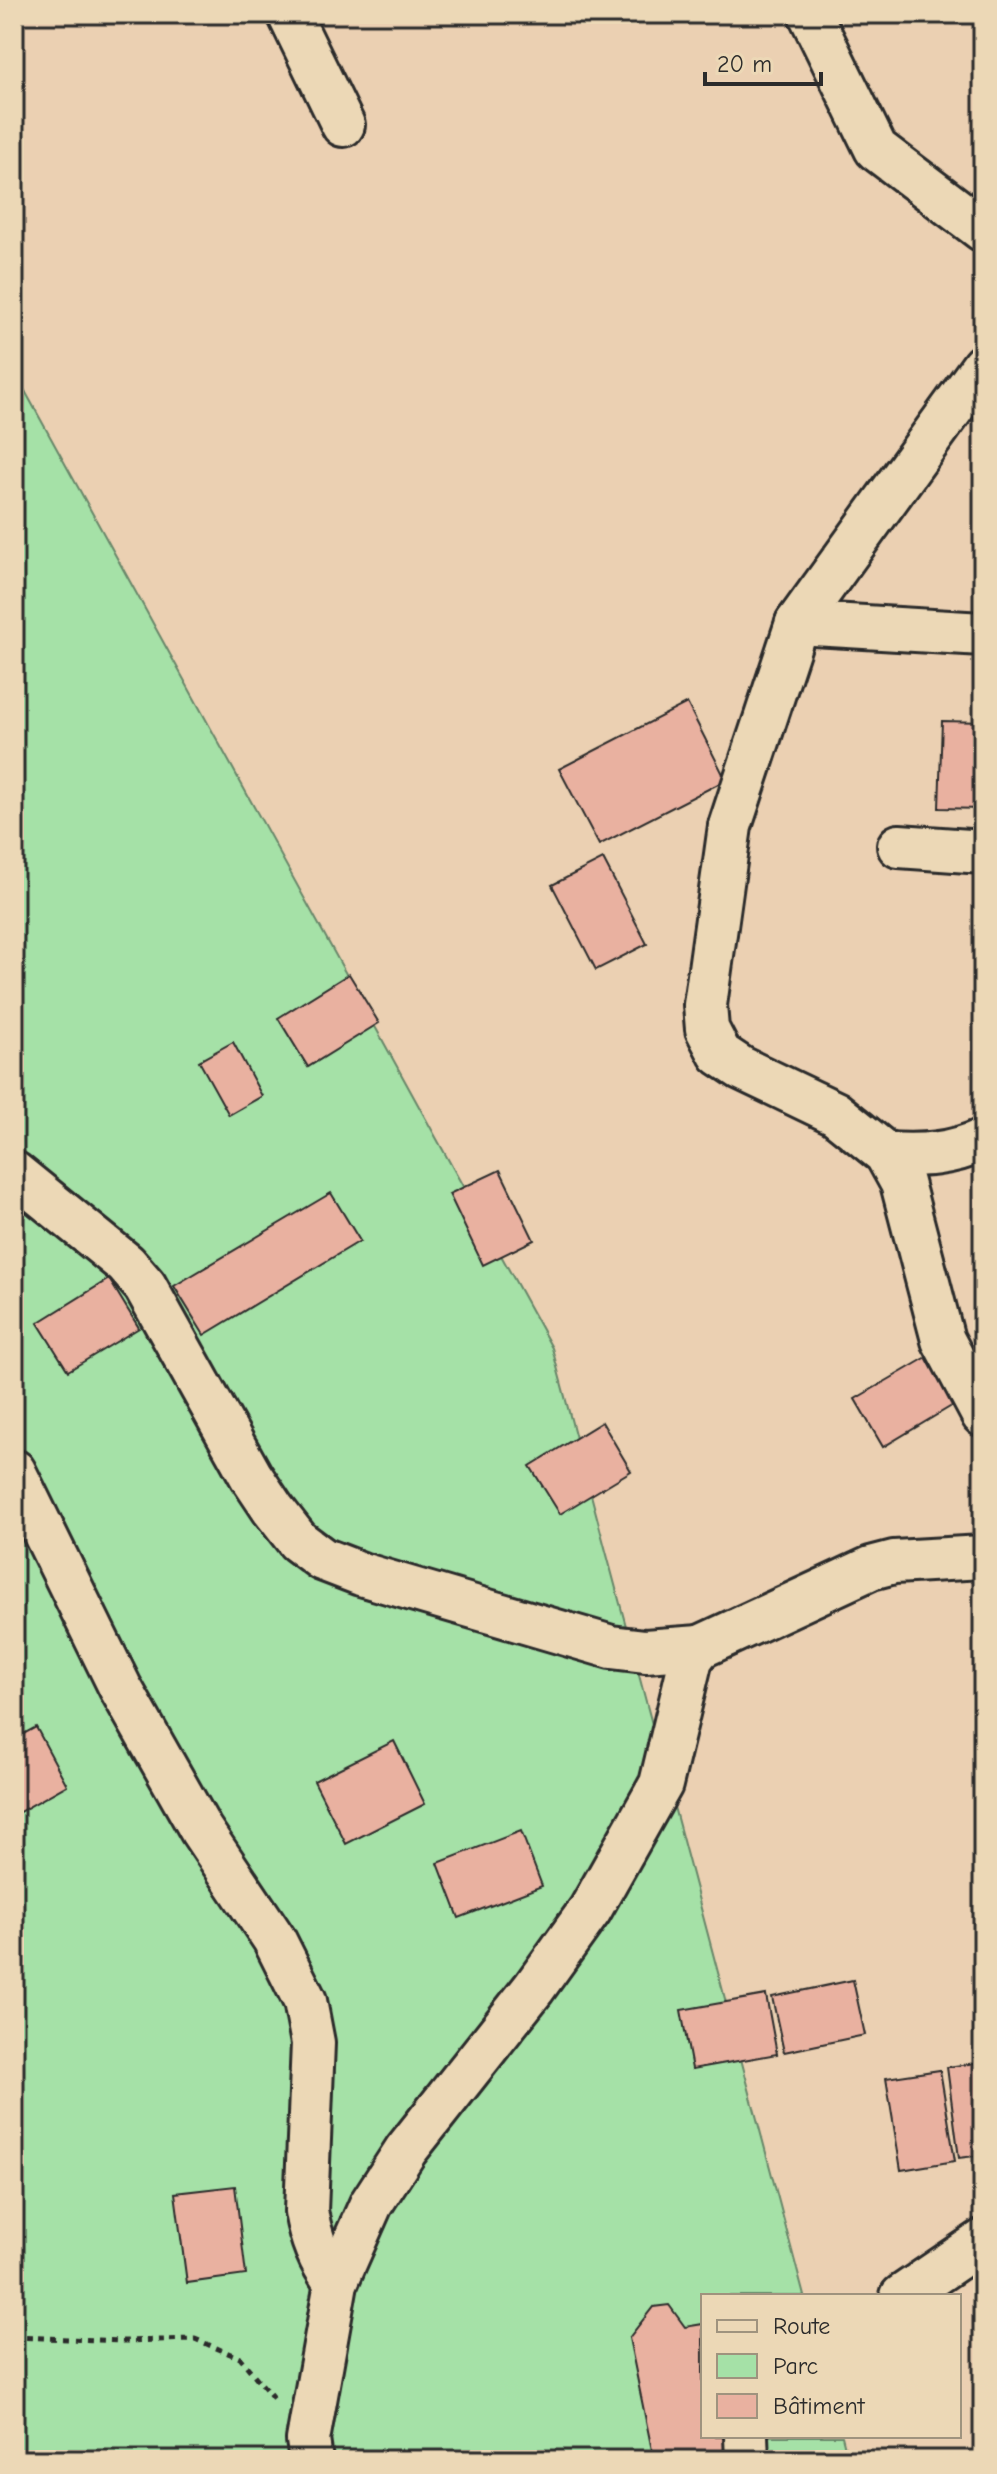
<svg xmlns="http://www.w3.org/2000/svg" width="997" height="2474" viewBox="0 0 997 2474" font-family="'Comic Neue',sans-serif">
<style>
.green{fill:#a5e1a7;stroke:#688669;stroke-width:2}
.building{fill:#e9b1a0;stroke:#2b2b2b;stroke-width:2}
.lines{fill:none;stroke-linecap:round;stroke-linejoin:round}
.minor-casing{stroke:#2b2b2b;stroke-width:48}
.path{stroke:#2b2b2b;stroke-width:5;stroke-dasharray:6 6;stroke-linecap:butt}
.minor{stroke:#ecd8b6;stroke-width:42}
</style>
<rect width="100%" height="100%" fill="#ebd0b2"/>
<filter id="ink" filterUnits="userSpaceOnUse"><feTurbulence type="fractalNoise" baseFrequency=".0125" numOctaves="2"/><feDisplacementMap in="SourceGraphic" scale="16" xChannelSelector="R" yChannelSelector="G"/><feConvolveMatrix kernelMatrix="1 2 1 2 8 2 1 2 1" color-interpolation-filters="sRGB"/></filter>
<g filter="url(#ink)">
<path class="green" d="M14 371 552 1348 804 2296H703V2436H842L848 2460H14Z"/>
<g class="building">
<path d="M687 703 726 780 599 845 559 769Z"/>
<path d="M942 721 983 722V809L939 808Z"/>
<path d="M603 859 647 944 596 970 552 885Z"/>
<path d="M349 974 379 1023 308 1067 278 1018Z"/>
<path d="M233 1042 262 1096 229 1115 199 1061Z"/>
<path d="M500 1170 534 1240 483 1265 449 1194Z"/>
<path d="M331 1193 360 1241 204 1335 174 1286Z"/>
<path d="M109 1279 139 1328 68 1371 38 1323Z"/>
<path d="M927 1357 955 1404 883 1447 855 1399Z"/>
<path d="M602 1422 631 1471 560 1514 530 1466Z"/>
<path d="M36 1727 67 1785 14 1815V1739Z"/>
<path d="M394 1741 425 1804 346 1844 314 1781Z"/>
<path d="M521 1831 542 1886 459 1918 438 1863Z"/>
<path d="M853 1980 865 2035 784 2052 772 1997Z"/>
<path d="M766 1995 777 2054 692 2069 681 2010Z"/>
<path d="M983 2062V2155L959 2158 947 2067Z"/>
<path d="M940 2070 955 2161 901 2170 886 2078Z"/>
<path d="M235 2186 246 2275 187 2283 175 2193Z"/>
<path d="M669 2305 685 2327 703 2324V2436H732L735 2454 708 2460H654L629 2338 653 2307Z"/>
</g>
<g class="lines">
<defs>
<g id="minor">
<path d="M289 14 343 125"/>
<path d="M810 14 876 149 983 230"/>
<path d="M983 366 797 623 730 826 705 1005 707 1029 720 1054 741 1068 835 1113 886 1154 902 1183 943 1340 983 1415"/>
<path d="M797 623 983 634"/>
<path d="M899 846 983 852"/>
<path d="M886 1154C923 1156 950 1155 983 1140"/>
<path d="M14 1173 126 1264 145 1286 251 1476 273 1509 298 1541 322 1559 361 1574 611 1647 645 1651 700 1647"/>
<path d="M14 1471 120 1687 201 1830 274 1939 305 2001 313 2043 306 2211C311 2239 319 2260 336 2283"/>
<path d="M902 2296 983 2241"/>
<path d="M746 2436 747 2460"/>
<path d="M311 2460 308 2440 336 2283 371 2204 406 2150 534 1988 590 1910 661 1784 691 1659 700 1647 871 1568 894 1562 983 1557"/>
</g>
</defs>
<use href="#minor" class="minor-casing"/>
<path class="path" d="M14 2337 124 2341 195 2339 240 2358 274 2399"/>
<use href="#minor" class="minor"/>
</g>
</g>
<rect width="997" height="2474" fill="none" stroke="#ecd8b6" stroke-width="48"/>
<rect x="24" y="24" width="949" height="2426" fill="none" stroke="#2b2b2b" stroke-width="3" filter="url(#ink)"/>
<rect x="701" y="2294" width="260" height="144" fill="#ecd8b6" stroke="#9f937e" stroke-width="2"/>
<rect x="717" y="2320" width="40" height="12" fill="#ecd8b6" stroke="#9f937e" stroke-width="2"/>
<text x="773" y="2334" font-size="24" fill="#2b2b2b">Route</text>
<rect x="717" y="2354" width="40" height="24" fill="#a5e1a7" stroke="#9f937e" stroke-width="2"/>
<text x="773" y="2374" font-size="24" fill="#2b2b2b">Parc</text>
<rect x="717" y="2394" width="40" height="24" fill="#e9b1a0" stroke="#9f937e" stroke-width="2"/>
<text x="773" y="2414" font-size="24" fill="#2b2b2b">Bâtiment</text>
<path d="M705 72v12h116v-12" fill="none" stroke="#2b2b2b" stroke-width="4"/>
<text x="717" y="72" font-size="24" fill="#2b2b2b" stroke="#ecd8b6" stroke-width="6" paint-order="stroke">20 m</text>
</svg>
